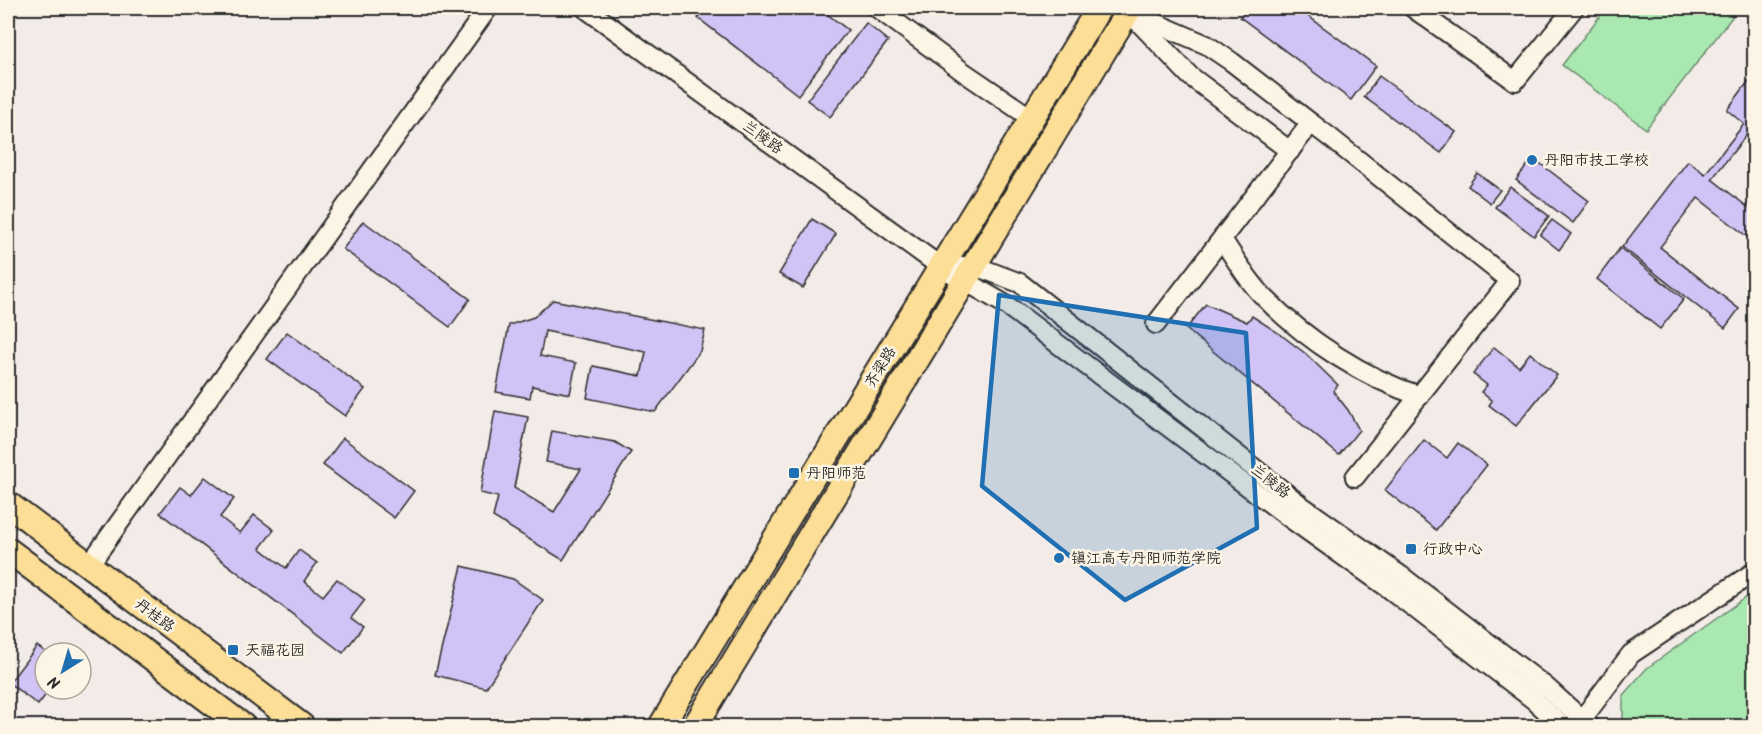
<svg xmlns="http://www.w3.org/2000/svg" width="1762" height="734" viewBox="0 0 1762 734" font-family="Kalam,'LXGW WenKai TC',sans-serif">
<style>
.green{fill:#a9e9b1;stroke:#6a8a6e;stroke-width:1.5}
.building{fill:#d1c3f5;stroke:#2b2b2b;stroke-width:1.5}
.lines{fill:none;stroke-linecap:round;stroke-linejoin:round}
.minor-casing{stroke:#2b2b2b;stroke-width:22}
.major-casing{stroke:#2b2b2b;stroke-width:28}
.minor{stroke:#fcf5e5;stroke-width:18}
.major{stroke:#fcde96;stroke-width:24}
.marked{fill:#1f6fb2;fill-opacity:0.2;stroke:#1f6fb2;stroke-width:4.5;stroke-linejoin:round}
.poi-dot{fill:#1f6fb2;stroke:#fcf5e5;stroke-width:2}
.labels{text-anchor:middle;stroke-width:5;stroke-linejoin:round;paint-order:stroke}
.street-label{font-size:15px;fill:#2b2b2b;stroke:#fcf5e5}
.poi-label{font-size:15px;fill:#2b2b2b;stroke:#fcf5e5;text-anchor:start}
</style>
<rect width="100%" height="100%" fill="#f3ebe8"/>
<filter id="ink" filterUnits="userSpaceOnUse"><feTurbulence type="fractalNoise" baseFrequency=".0167" numOctaves="2"/><feDisplacementMap in="SourceGraphic" scale="12" xChannelSelector="R" yChannelSelector="G"/><feConvolveMatrix kernelMatrix="1 2 1 2 8 2 1 2 1" color-interpolation-filters="sRGB"/></filter>
<g filter="url(#ink)">
<g class="green">
<path d="M1606 8H1739L1646 129 1562 65Z"/>
<path d="M1754 592V726H1630L1623 721V695L1647 668Z"/>
</g>
<g class="building">
<path d="M706 8H819L848 30 798 95 698 18Z"/>
<path d="M1247 8H1297L1376 66 1351 100 1240 17Z"/>
<path d="M866 23 888 41 830 117 807 100Z"/>
<path d="M1754 74V132L1751 129 1712 179 1754 212V242L1698 198 1660 247 1739 309 1725 328 1622 247 1688 161 1705 174 1744 124 1727 110Z"/>
<path d="M1379 76 1456 132 1441 153 1364 97Z"/>
<path d="M1533 158 1589 201 1573 223 1516 180Z"/>
<path d="M1477 173 1500 190 1490 203 1468 186Z"/>
<path d="M1510 187 1549 216 1534 236 1495 207Z"/>
<path d="M812 219 836 234 803 288 779 274Z"/>
<path d="M1552 220 1571 234 1559 250 1540 235Z"/>
<path d="M363 221 470 299 450 327 343 249Z"/>
<path d="M1620 248 1684 299 1660 329 1597 279Z"/>
<path d="M553 300 705 330 700 351 655 412 587 398 593 366 641 376 646 352 545 331 540 356 576 363 570 394 532 386 530 398 496 392 509 325 534 317Z"/>
<path d="M1206 304 1247 322 1252 316 1280 334 1306 354 1338 385 1333 391 1348 410 1359 430 1339 455 1186 329Z"/>
<path d="M287 332 365 389 345 416 267 359Z"/>
<path d="M1494 347 1519 367 1530 353 1557 375 1516 426 1489 405 1492 401 1481 392 1487 385 1473 374Z"/>
<path d="M495 411 528 417 514 488 554 512 581 469 546 462 552 431 615 442 631 452 563 560 493 517 498 497 480 493Z"/>
<path d="M343 438 414 491 394 518 323 465Z"/>
<path d="M1424 440 1447 458 1458 443 1487 465 1436 530 1385 490Z"/>
<path d="M205 477 234 499 220 517 240 533 254 515 274 530 260 548 286 568 299 550 317 563 304 581 323 596 337 579 365 600 351 618 363 627 343 653 160 513 180 487 191 495Z"/>
<path d="M462 566 513 579 543 600 486 688 435 675Z"/>
<path d="M37 646 47 653H45V689H50L38 705 9 683Z"/>
</g>
<g class="lines">
<defs>
<g id="minor">
<path d="M585 8 941 267 1006 305 1291 519 1391 590 1534 700 1562 726"/>
<path d="M877 8 965 73 1031 118"/>
<path d="M1413 8 1515 81 1574 8"/>
<path d="M1290 151 1190 76 1128 11 1207 45 1232 62 1311 123"/>
<path d="M1222 239C1235 259 1248 281 1265 298 1306 340 1364 378 1420 396"/>
<path d="M964 266H975L1020 283 1302 506 1400 575 1546 687 1589 726"/>
<path d="M1156 324 1311 123 1332 139 1510 281 1355 477"/>
<path d="M89 565 488 8"/>
<path d="M1577 726 1631 654 1754 572"/>
</g>
<g id="major">
<path d="M8 504 302 726"/>
<path d="M8 550 243 726"/>
<path d="M661 726 1099 8"/>
<path d="M695 726 1130 8"/>
</g>
</defs>
<use href="#minor" class="minor-casing"/>
<use href="#major" class="major-casing"/>
<use href="#minor" class="minor"/>
<use href="#major" class="major"/>
</g>
</g>
<path class="marked" d="M999 295 1246 333 1257 528 1125 600 982 486Z"/>
<g class="poi-dot">
<circle cx="1532" cy="160" r="6"/>
<rect x="788" y="467" width="12" height="12" rx="3"/>
<rect x="1405" y="543" width="12" height="12" rx="3"/>
<circle cx="1059" cy="558" r="6"/>
<rect x="227" y="644" width="12" height="12" rx="3"/>
</g>
<g class="labels">
<g class="street-label">
<text transform="translate(763 137) rotate(36)" y="5">兰陵路</text>
<text transform="translate(880 367) rotate(-59)" y="5">齐梁路</text>
<text transform="translate(1271 481) rotate(38)" y="5">兰陵路</text>
<text transform="translate(155 615) rotate(37)" y="5">丹桂路</text>
</g>
<g class="poi-label">
<text x="1544" y="165">丹阳市技工学校</text>
<text x="806" y="478">丹阳师范</text>
<text x="1423" y="554">行政中心</text>
<text x="1071" y="563">镇江高专丹阳师范学院</text>
<text x="245" y="655">天福花园</text>
</g>
</g>
<rect width="1762" height="734" fill="none" stroke="#fcf5e5" stroke-width="30"/>
<rect x="15" y="15" width="1732" height="704" fill="none" stroke="#2b2b2b" stroke-width="2" filter="url(#ink)"/>
<g transform="translate(63 671) rotate(217)"><circle r="28" fill="#fcf5e5" stroke="#a8a49b" stroke-width="1.5"/>
<path d="M0-4.5L10 22L0 15L-10 22Z" fill="#1f6fb2"/>
<text y="-9" font-size="16" font-weight="bold" text-anchor="middle" fill="#2b2b2b">N</text>
</g>
</svg>
